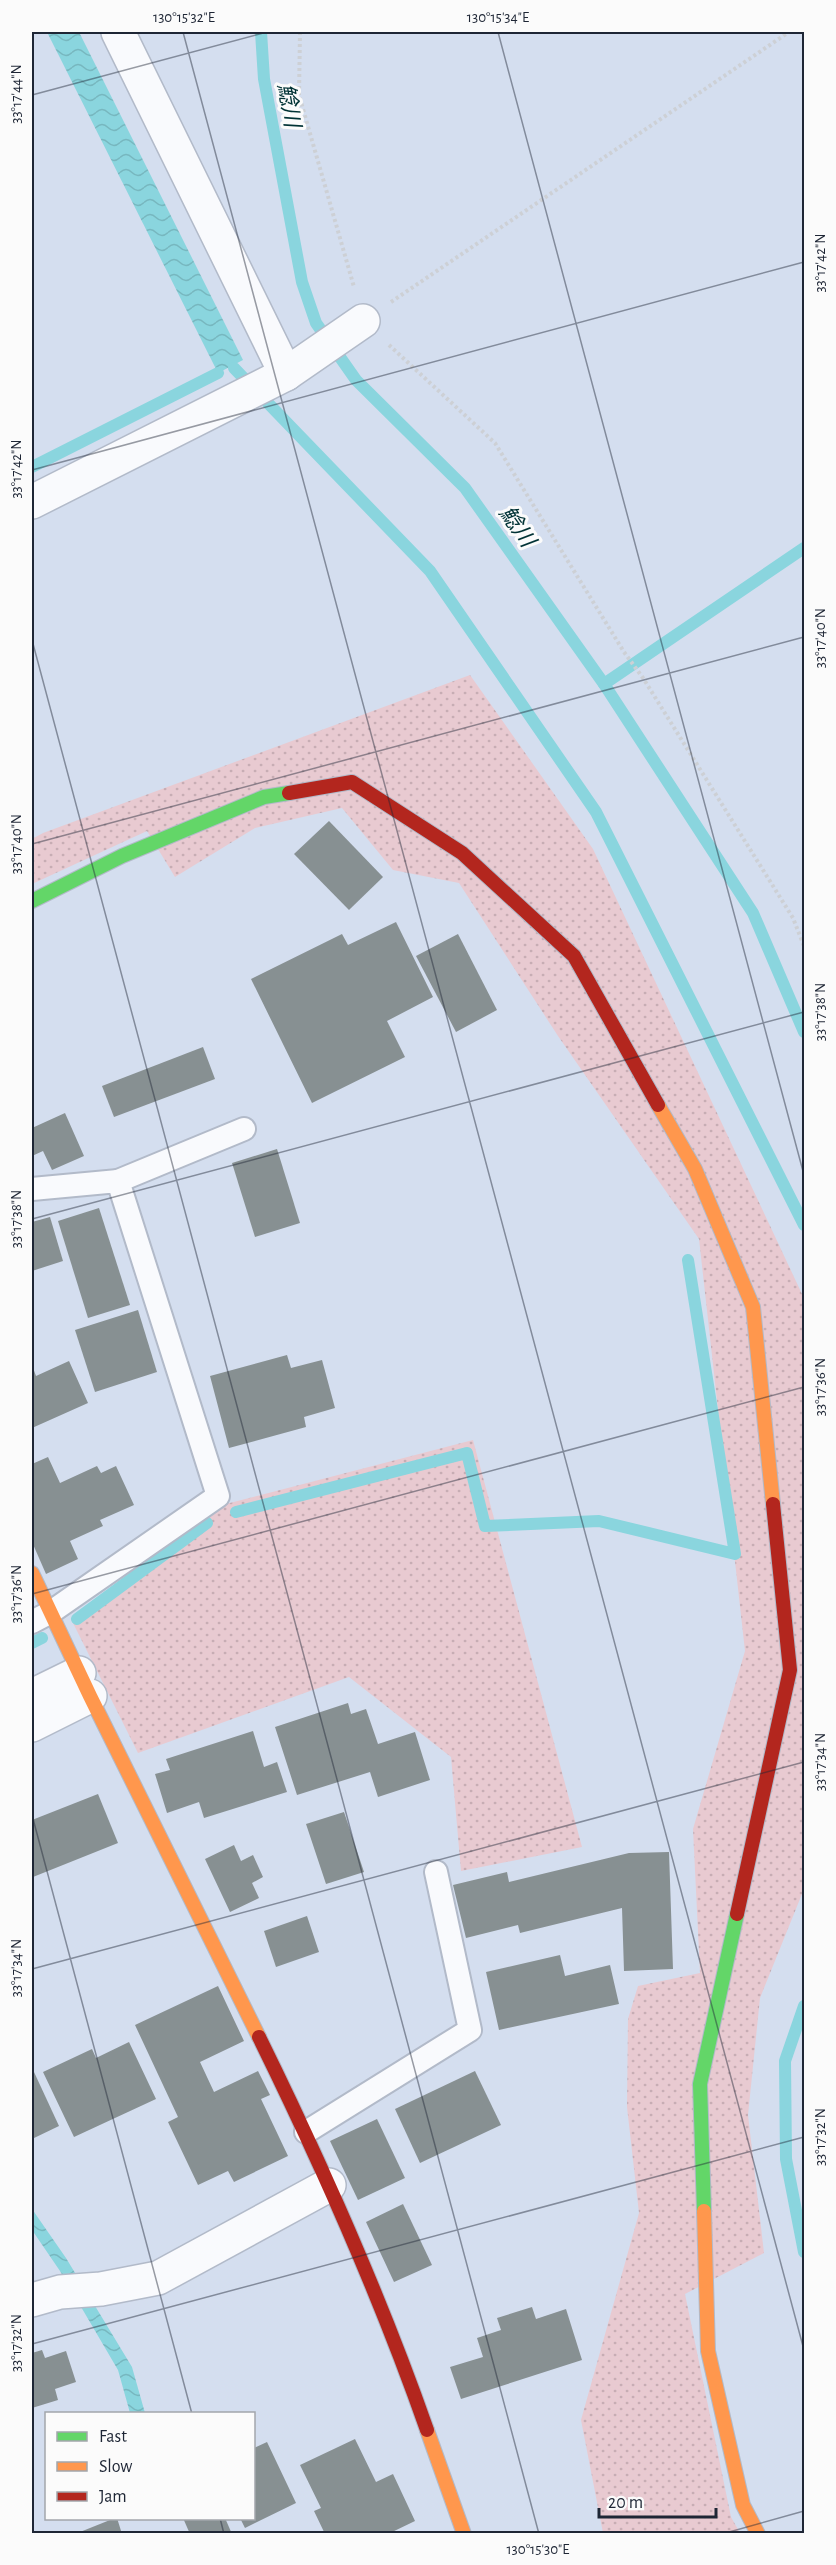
<svg xmlns="http://www.w3.org/2000/svg" width="836" height="2565" viewBox="0 0 836 2565" font-family="'Alegreya Sans','Noto Sans JP',sans-serif">
<style>
.grass{fill:url(#grass-dots)}
.water{fill:url(#water-waves)}
.lines{fill:none;stroke-linecap:round;stroke-linejoin:round}
.stream{stroke:#8ad5de;stroke-width:12}
.building{fill:#879092}
.lane-casing{stroke:#b2bac9;stroke-width:26}
.street-casing{stroke:#b2bac9;stroke-width:36}
.fast-casing{stroke:#b2bac9;stroke-width:16}
.slow-casing{stroke:#b2bac9;stroke-width:16}
.jam-casing{stroke:#b2bac9;stroke-width:16}
.path{stroke:#cdd0d5;stroke-width:4;stroke-dasharray:3 3;stroke-linecap:butt}
.lane{stroke:#f9fafd;stroke-width:22}
.street{stroke:#f9fafd;stroke-width:33}
.fast{stroke:#63d668;stroke-width:14}
.slow{stroke:#ff974d;stroke-width:14}
.jam{stroke:#b3261e;stroke-width:14}
.ticks{fill:none;stroke:#1e2635;stroke-width:1.5;stroke-opacity:0.45}
.labels{text-anchor:middle;stroke-width:6;stroke-linejoin:round;paint-order:stroke}
.water-label{font-size:22px;font-style:italic;fill:#003235;stroke:#fbfbfb}
.neatline{fill:none;stroke:#1e2635;stroke-width:2}
.ticks-label{font-size:15px;text-anchor:middle;fill:#1e2635}
</style>
<defs>
<pattern id="grass-dots" width="8" height="8" patternUnits="userSpaceOnUse" patternTransform="scale(1.5)"><rect width="8" height="8" fill="#e8cad1"/><path d="M2 2h.1M6 6h.1" fill="none" stroke="#c7adb4" stroke-width="1.8" stroke-linecap="round"/></pattern>
<pattern id="water-waves" width="16" height="10" patternUnits="userSpaceOnUse" patternTransform="scale(1.5)"><rect width="16" height="10" fill="#8ad5de"/><path d="M0 5q4-4 8 0t8 0" fill="none" stroke="#77b7bf"/></pattern>
</defs>
<rect width="100%" height="100%" fill="#d4deef"/>
<g class="grass">
<path d="M470 675 593 849 802 1294 804 1309V1889L760 1998 748 2115 764 2253 685 2294 731 2517 740 2533H603L581 2420 639 2213 627 2107 628 2019 638 1986 700 1973 693 1829 745 1651 699 1239 558 1036 459 883 393 870 342 808 255 828 175 877 147 831 32 884V839L43 833Z"/>
<path d="M473 1440 582 1847 461 1871 451 1757 349 1677 138 1753 71 1619 222 1505Z"/>
</g>
<g class="water">
<path d="M47 32H79L243 360 218 373Z"/>
<path d="M32 2209 66 2258 132 2367 145 2413H130L118 2370 60 2271 32 2230Z"/>
</g>
<g class="lines">
<g class="stream">
<path d="M261 32 264 79 302 282 316 323 356 380 465 488 604 684 753 913 804 1032"/>
<path d="M234 368 430 571 596 812 804 1225"/>
<path d="M32 467 218 373"/>
<path d="M604 684 804 548"/>
<path d="M236 1512 467 1453 485 1526 599 1521 735 1554 688 1260"/>
<path d="M77 1619 207 1523"/>
<path d="M32 1643 42 1638"/>
<path d="M804 2006 785 2061 786 2159 804 2252"/>
</g>
</g>
<g class="building">
<path d="M329 821 383 877 349 910 294 854Z"/>
<path d="M396 922 433 997 387 1021 405 1057 312 1103 251 979 342 934 348 945Z"/>
<path d="M458 934 497 1010 456 1032 416 956Z"/>
<path d="M203 1047 215 1079 114 1117 102 1086Z"/>
<path d="M65 1113 84 1156 52 1170 43 1151 32 1156V1128Z"/>
<path d="M277 1149 300 1223 255 1237 232 1163Z"/>
<path d="M99 1208 130 1305 88 1318 58 1221Z"/>
<path d="M50 1217 63 1261 32 1271V1222Z"/>
<path d="M138 1310 157 1372 95 1392 75 1330Z"/>
<path d="M287 1355 291 1368 322 1360 335 1408 304 1417 306 1427 229 1448 210 1376Z"/>
<path d="M69 1361 88 1403 32 1428V1365L36 1376Z"/>
<path d="M48 1457 60 1483 97 1466 101 1473 116 1466 134 1505 100 1520 103 1526 70 1541 78 1559 46 1574 32 1542V1464Z"/>
<path d="M348 1703 351 1714 366 1709 378 1744 415 1732 430 1780 378 1797 370 1772 297 1795 275 1727Z"/>
<path d="M253 1731 264 1767 277 1762 287 1792 204 1818 199 1802 167 1813 155 1774 170 1770 166 1759Z"/>
<path d="M98 1794 118 1843 33 1877 32 1820Z"/>
<path d="M344 1812 364 1872 326 1884 306 1824Z"/>
<path d="M234 1845 241 1861 253 1855 263 1877 252 1883 259 1898 230 1912 205 1859Z"/>
<path d="M669 1852 673 1969 624 1971 622 1908 520 1933 518 1925 466 1938 453 1885 507 1872 509 1882 629 1853Z"/>
<path d="M307 1916 319 1952 276 1967 264 1931Z"/>
<path d="M560 1955 565 1976 610 1965 619 2004 499 2030 486 1972Z"/>
<path d="M218 1986 244 2041 200 2062 214 2092 258 2071 270 2095 261 2099 288 2156 234 2182 228 2171 198 2185 168 2122 178 2117 135 2025Z"/>
<path d="M129 2042 156 2099 74 2137 43 2072 92 2049 96 2058Z"/>
<path d="M475 2071 501 2125 420 2163 395 2109Z"/>
<path d="M34 2072 59 2126 32 2139V2073Z"/>
<path d="M377 2119 405 2178 358 2200 330 2141Z"/>
<path d="M403 2204 432 2265 394 2282 366 2222Z"/>
<path d="M532 2307 536 2319 566 2309 582 2360 461 2399 450 2367 483 2357 477 2338 501 2330 497 2318Z"/>
<path d="M42 2350 45 2358 66 2351 76 2382 55 2389 58 2400 32 2408V2353Z"/>
<path d="M355 2439 376 2482 393 2474 415 2521 388 2534H325L314 2511 321 2508 300 2465Z"/>
<path d="M267 2442 296 2503 245 2528 240 2518H254V2448Z"/>
<path d="M117 2518 122 2534H75L115 2518Z"/>
<path d="M183 2518H225L232 2534H190Z"/>
</g>
<g class="lines">
<defs>
<g id="lane">
<path d="M118 1181 244 1129"/>
<path d="M32 1189 118 1181 218 1496 51 1612 32 1622"/>
<path d="M306 2132 470 2030 436 1872"/>
</g>
<g id="street">
<path d="M118 32 286 374"/>
<path d="M32 502 286 374 363 321"/>
<path d="M32 1696 79 1673"/>
<path d="M32 1725 90 1696"/>
<path d="M32 2300 60 2292 101 2289 158 2278 329 2185"/>
</g>
<g id="fast">
<path d="M32 901 122 856 264 797 289 793"/>
<path d="M704 2211 700 2084 737 1914"/>
</g>
<g id="slow">
<path d="M658 1105 695 1169 753 1307 773 1504"/>
<path d="M32 1573 90 1696 259 2037"/>
<path d="M704 2211 708 2351 743 2505 758 2534"/>
<path d="M427 2430 464 2534"/>
</g>
<g id="jam">
<path d="M289 793 352 782 462 853 574 956 658 1105"/>
<path d="M737 1914 790 1670 773 1504"/>
<path d="M259 2037C322 2165 380 2296 427 2430"/>
</g>
</defs>
<use href="#lane" class="lane-casing"/>
<use href="#street" class="street-casing"/>
<use href="#fast" class="fast-casing"/>
<use href="#slow" class="slow-casing"/>
<use href="#jam" class="jam-casing"/>
<g class="path">
<path d="M300 32 299 95 354 287"/>
<path d="M391 302 789 32"/>
<path d="M389 345 495 443 624 652 643 678 793 918 804 946"/>
</g>
<use href="#lane" class="lane"/>
<use href="#street" class="street"/>
<use href="#fast" class="fast"/>
<use href="#slow" class="slow"/>
<use href="#jam" class="jam"/>
</g>
<path class="ticks" d="M183 32 804 2350M498 32 804 1175M32 95 267 32M32 470 804 262M32 640 539 2534M32 844 804 637M32 1219 804 1012M32 1594 804 1387M32 1815 192 2414M32 1969 804 1762M32 2344 804 2137M220 2518 224 2534M722 2534 804 2511"/>
<g class="labels">
<g class="water-label">
<text transform="translate(290 105) rotate(80)" y="8">鯰川</text>
<text transform="translate(518 526) rotate(55)" y="8">鯰川</text>
</g>
</g>
<rect width="836" height="2565" fill="none" stroke="#fbfbfb" stroke-width="66"/>
<rect x="45" y="2412" width="210" height="108" fill="#fbfbfb" stroke="#a3a6ac" stroke-width="1.5"/>
<rect x="57" y="2432" width="30" height="9" fill="#63d668" stroke="#a3a6ac" stroke-width="1.5"/>
<text x="99" y="2442" font-size="18" fill="#1e2635">Fast</text>
<rect x="57" y="2462" width="30" height="9" fill="#ff974d" stroke="#a3a6ac" stroke-width="1.5"/>
<text x="99" y="2472" font-size="18" fill="#1e2635">Slow</text>
<rect x="57" y="2492" width="30" height="9" fill="#b3261e" stroke="#a3a6ac" stroke-width="1.5"/>
<text x="99" y="2502" font-size="18" fill="#1e2635">Jam</text>
<path d="M599 2508v9h117v-9" fill="none" stroke="#1e2635" stroke-width="3"/>
<text x="608" y="2508" font-size="18" fill="#1e2635" stroke="#fbfbfb" stroke-width="4.5" paint-order="stroke">20 m</text>
<rect x="33" y="33" width="770" height="2499" class="neatline"/>
<g class="ticks-label">
<text x="184" y="22">130°15'32"E</text>
<text x="498" y="22">130°15'34"E</text>
<text transform="translate(16 94) rotate(-90)" y="5">33°17'44"N</text>
<text transform="translate(820 263) rotate(-90)" y="5">33°17'42"N</text>
<text transform="translate(16 469) rotate(-90)" y="5">33°17'42"N</text>
<text transform="translate(820 638) rotate(-90)" y="5">33°17'40"N</text>
<text transform="translate(16 844) rotate(-90)" y="5">33°17'40"N</text>
<text transform="translate(820 1012) rotate(-90)" y="5">33°17'38"N</text>
<text transform="translate(16 1219) rotate(-90)" y="5">33°17'38"N</text>
<text transform="translate(820 1387) rotate(-90)" y="5">33°17'36"N</text>
<text transform="translate(16 1594) rotate(-90)" y="5">33°17'36"N</text>
<text transform="translate(820 1762) rotate(-90)" y="5">33°17'34"N</text>
<text transform="translate(16 1968) rotate(-90)" y="5">33°17'34"N</text>
<text transform="translate(820 2137) rotate(-90)" y="5">33°17'32"N</text>
<text transform="translate(16 2343) rotate(-90)" y="5">33°17'32"N</text>
<text x="538" y="2554">130°15'30"E</text>
</g>
</svg>
